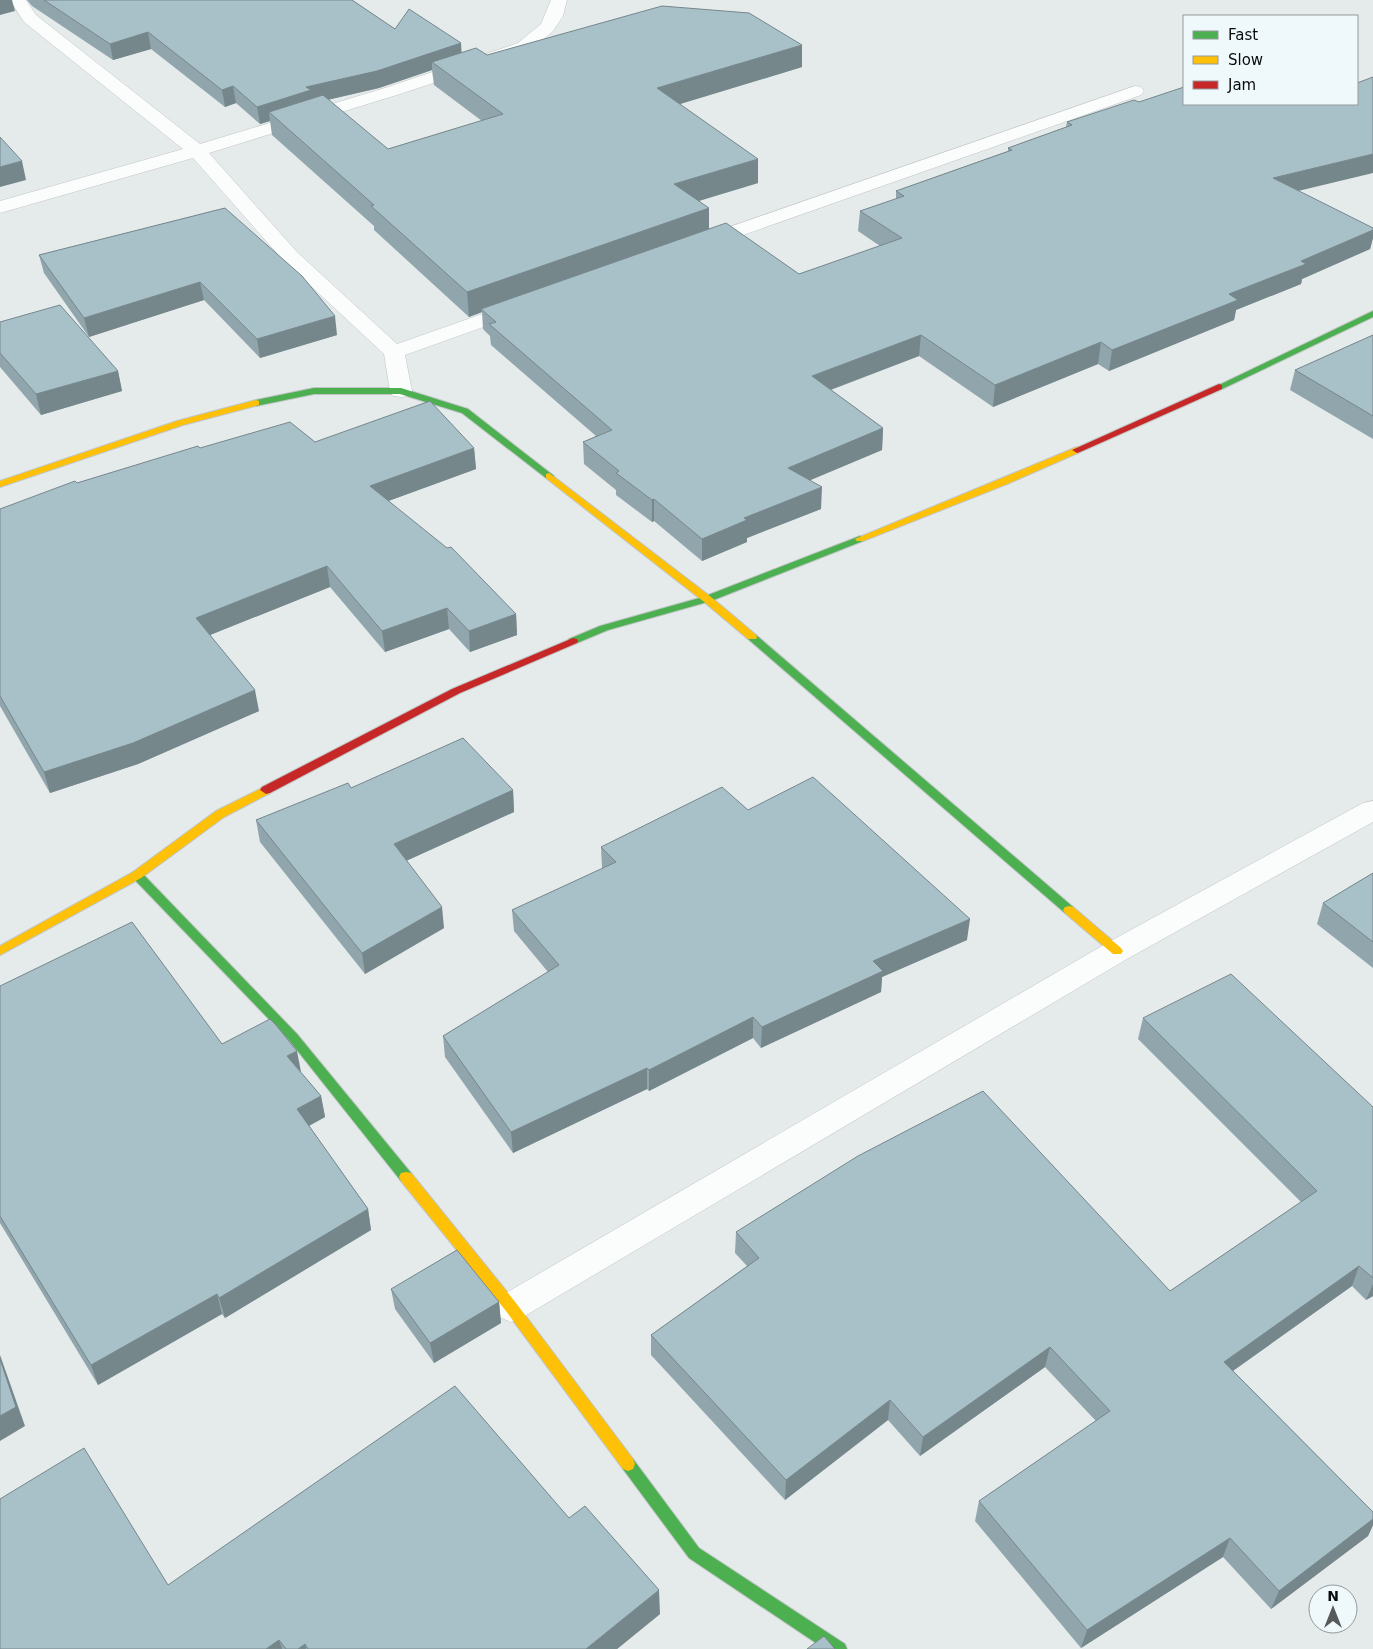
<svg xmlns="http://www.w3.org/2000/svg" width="1373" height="1649" viewBox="0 0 1373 1649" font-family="'DejaVu Sans',sans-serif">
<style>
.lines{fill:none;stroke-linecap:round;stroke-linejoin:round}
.street-casing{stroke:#c1c5c6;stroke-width:1}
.fast-casing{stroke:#c1c5c6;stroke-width:2}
.slow-casing{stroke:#c1c5c6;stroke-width:2}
.jam-casing{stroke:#c1c5c6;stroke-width:2}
.street{fill:#fbfcfc;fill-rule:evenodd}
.fast{fill:#4caf50;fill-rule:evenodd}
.slow{fill:#ffc107;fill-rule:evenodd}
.jam{fill:#c62828;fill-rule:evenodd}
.wall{fill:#90a6ac;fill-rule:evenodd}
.shaded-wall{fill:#76878c}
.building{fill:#a8c1c8;stroke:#76878c}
</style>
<rect width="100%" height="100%" fill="#e5eaeb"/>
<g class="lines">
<defs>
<g id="street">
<path d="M10 0H26L36 15 200 144 388 87 518 43 541 24 551 0H567L563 16 553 31 530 51 400 94 209 153 297 252 397 344 511 304 518 302 525 304 528 308 525 312 405 355 412 391 409 396 401 397 393 396 390 391 384 354 283 260 193 158 0 213V201L183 149 24 22Z"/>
<path d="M1135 86 1141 87 1144 91 1141 95 709 247H695L692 243 695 239Z"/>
<path d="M1373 801V822L1127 959 523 1317 511 1322 499 1317 494 1307 499 1297 1107 943 1363 803Z"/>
</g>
<g id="fast">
<path d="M1373 311V317L1222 389H1216L1215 387Z"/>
<path d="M314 388H401L468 409 554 476 552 478H546L462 413 400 394H314L256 406 252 403 256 400Z"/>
<path d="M860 536 865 539 863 541 711 601 608 630 577 643H569L568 641 569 639 600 626 703 597Z"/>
<path d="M752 634 756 635 1073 907 1075 910 1073 913H1065L748 639 747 637Z"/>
<path d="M137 871 141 872 297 1034 411 1173 413 1177 411 1181 406 1182 401 1181 289 1040 133 878 131 875 133 872Z"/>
<path d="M628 1457 633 1459 699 1548 845 1644 847 1649H825L689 1558 623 1469 621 1464 623 1459Z"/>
</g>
<g id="slow">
<path d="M256 400 259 401V405L183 425 0 487V481L177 421Z"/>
<path d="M1077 447 1080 448V452L1007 484 863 541H857L855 539Z"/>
<path d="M549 473 711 597 756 635 757 637 756 639H748L703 601 546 478V474Z"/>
<path d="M266 786 272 790 270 793 224 817 141 878 0 955V946L133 872 216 811Z"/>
<path d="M1069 906 1073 907 1121 948 1123 951 1121 954H1113L1065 913 1063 910 1065 907Z"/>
<path d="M406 1172 411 1173 516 1303 633 1459 635 1464 633 1469 628 1471 623 1469 506 1311 401 1181 399 1177 401 1173Z"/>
</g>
<g id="jam">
<path d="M1219 384 1222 385V389L1080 452 1077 453 1072 450Z"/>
<path d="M573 638 577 639 578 641 577 643 460 693 270 793 266 794 260 790 262 787 452 689Z"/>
</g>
</defs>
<use href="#street" class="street-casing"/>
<use href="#fast" class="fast-casing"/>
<use href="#slow" class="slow-casing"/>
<use href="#jam" class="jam-casing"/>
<use href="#street" class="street"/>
<use href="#fast" class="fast"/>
<use href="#slow" class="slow"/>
<use href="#jam" class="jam"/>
</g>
<g class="wall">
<path d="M27 0H352L395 29 461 43V52L487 55 802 67 680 104 758 183 699 201 709 229 799 274 880 246 858 231 860 211 896 199V191L1008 151V148L1066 127 1067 122 1299 191 1373 228V238L1370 249 1302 279 1301 284 1236 310 1234 320 1109 371 1098 364 993 407 919 356 831 390 883 428 882 450 810 480 821 509 747 538V542L702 561 654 521 652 522 616 495V490L584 464 583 442 596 436 491 345 490 336 483 329 482 312 469 317 374 230V226L272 135 270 121 260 124 236 103 225 107 151 49 113 60 32 6ZM432 70 434 85 482 121 388 149 328 100 379 88Z"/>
<path d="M225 208 337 335 260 358 204 300 89 337 44 273 39 255Z"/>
<path d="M0 322 118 371 122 391 41 415 0 367Z"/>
<path d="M1373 335V439L1290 390 1295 370Z"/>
<path d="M315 442 474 448 476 469 388 501 516 614 517 635 470 652 449 629 385 652 330 587 210 635 259 711 138 764 50 793 0 706V509L77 483 200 448Z"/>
<path d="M351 788 513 790 514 812 406 861 444 928 365 974 260 842 256 820Z"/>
<path d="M748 810 967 940 882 977 881 992 761 1048 753 1038 649 1091 647 1089 513 1153 445 1057 443 1036 548 972 514 931 512 910 603 869 602 868 601 847Z"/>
<path d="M1373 873V968L1317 924 1323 903Z"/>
<path d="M0 986 222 1044 301 1072H300L321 1096 325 1117 309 1126 368 1209 371 1230 225 1318 222 1314 98 1385 0 1223Z"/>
<path d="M1143 1018 1373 1107V1296L1366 1300 1352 1286 1233 1371 1373 1512V1525L1368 1536 1271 1609 1223 1557 1081 1648 975 1521 979 1501 1096 1421 1045 1367 920 1456 888 1420 785 1500 651 1355V1335L747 1266 735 1253 736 1232 1170 1291 1301 1202 1138 1039Z"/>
<path d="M391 1289 499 1302 501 1323 434 1363 395 1309Z"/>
<path d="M569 1518 660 1614 617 1649H0L168 1585Z"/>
</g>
<g class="shaded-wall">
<path d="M0 0H12L15 11 0 15Z"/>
<path d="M148 32 151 49 113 60 110 44Z"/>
<path d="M461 43 462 60 432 62V70L379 88 313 103 269 112 270 121 260 124 257 107 306 87Z"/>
<path d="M802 45V67L657 111V88Z"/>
<path d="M233 86 236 103 225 107 222 90Z"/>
<path d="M1373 154V173L1269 198 1273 178Z"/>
<path d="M758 159V183L675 208 674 184Z"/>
<path d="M22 161 26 180 0 187V167Z"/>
<path d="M709 208V232L481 309 482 312 469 317 467 292Z"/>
<path d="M1373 230V238L1370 249 1302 279 1301 284 1236 310 1234 320 1109 371 1112 350 1229 294 1301 261Z"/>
<path d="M200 282 204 300 89 337 84 318Z"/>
<path d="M335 316 337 335 260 358 257 339Z"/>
<path d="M921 335 919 356 811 397 812 376Z"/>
<path d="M1101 342 1098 364 993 407 995 385Z"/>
<path d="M118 371 122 391 41 415 36 394Z"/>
<path d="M883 428 882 450 787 490 788 468Z"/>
<path d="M474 448 476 469 372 507 370 486Z"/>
<path d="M822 487 821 509 747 538V542L702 561V539L744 518Z"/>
<path d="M654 499V521L652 522V500Z"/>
<path d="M327 566 330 587 200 639 196 618Z"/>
<path d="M447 608 449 629 385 652 382 631Z"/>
<path d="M516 614 517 635 470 652 469 631Z"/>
<path d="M255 690 259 711 138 764 50 793 44 772Z"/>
<path d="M513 790 514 812 397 865 394 844Z"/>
<path d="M442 907 444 928 365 974 362 953Z"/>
<path d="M970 919 967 940 882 977 881 992 761 1048 762 1027 873 961Z"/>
<path d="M753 1017V1038L649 1091V1070Z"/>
<path d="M297 1051 301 1072 291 1077 287 1056Z"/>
<path d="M647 1068V1089L513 1153 511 1132Z"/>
<path d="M321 1096 325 1117 301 1130 297 1109Z"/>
<path d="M368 1209 371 1230 225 1318 219 1298Z"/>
<path d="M1359 1266 1352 1286 1217 1382 1224 1362Z"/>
<path d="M1373 1284V1296L1366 1300Z"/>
<path d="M217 1294 222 1314 98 1385 91 1365Z"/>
<path d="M499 1302 501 1323 434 1363 430 1343Z"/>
<path d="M1050 1347 1045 1367 920 1456 923 1437Z"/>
<path d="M0 1355 25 1426 0 1441Z"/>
<path d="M890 1400 888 1420 785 1500 786 1480Z"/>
<path d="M1373 1519V1525L1368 1536 1271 1609 1279 1591Z"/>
<path d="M1230 1538 1223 1557 1081 1648 1087 1630Z"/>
<path d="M659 1590 660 1614 617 1649H586Z"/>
<path d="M279 1640 282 1649H266Z"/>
<path d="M305 1644 306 1649H298Z"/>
</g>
<g class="building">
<path d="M44 0H352L395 29 409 9 461 43 377 71 306 87 311 90 257 107 233 86 222 90 148 32 110 44Z"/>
<path d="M662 6 749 13 802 45 657 88 758 159 674 184 709 208 467 292 371 206 374 205 269 112 323 95 388 149 503 114 432 62 476 48 487 55Z"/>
<path d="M1373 77V154L1273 178 1373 228V230L1301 261 1306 264 1229 294 1238 300 1112 350 1101 342 995 385 921 335 812 376 883 428 788 468 822 487 744 518 747 520 702 539 654 499 652 500 616 473 619 471 583 442 612 430 489 324 496 322 481 309 726 223 799 274 902 238 860 211 904 196 896 191 1012 150 1008 148 1072 125 1067 122 1134 100 1139 102 1184 87V104H1357V83Z"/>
<path d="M0 137 22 161 0 167Z"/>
<path d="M225 208 302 276 335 316 257 339 200 282 84 318 39 255Z"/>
<path d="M60 305 118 371 36 394 0 353V322Z"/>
<path d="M1373 335V416L1295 370Z"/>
<path d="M430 401 474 448 370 486 447 548 451 547 516 614 469 631 447 608 382 631 327 566 196 618 255 690 133 743 44 772 0 696V509L75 481 77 483 198 446 200 448 290 422 315 442Z"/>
<path d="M463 738 513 790 394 844 442 907 362 953 256 820 348 783 351 788Z"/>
<path d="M813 777 970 919 873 961 883 971 762 1027 753 1017 649 1070 647 1068 511 1132 443 1036 559 965 512 910 616 862 601 847 722 787 748 810Z"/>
<path d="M1373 873V942L1323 903Z"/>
<path d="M132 922 222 1044 270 1019 276 1025 297 1051 287 1056 321 1096 297 1109 368 1209 219 1298 217 1294 91 1365 0 1216V986Z"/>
<path d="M1231 974 1373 1107V1278L1359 1266 1224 1362 1373 1512V1519L1279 1591 1230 1538 1087 1630 979 1501 1110 1411 1050 1347 923 1437 890 1400 786 1480 651 1335 759 1258 736 1232 858 1156 983 1091 1170 1291 1317 1191 1143 1018Z"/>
<path d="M457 1250 499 1302 430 1343 391 1289Z"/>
<path d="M0 1359 16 1407 0 1416Z"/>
<path d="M455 1386 569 1518 585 1506 659 1590 586 1649H308L305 1644 298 1649H286L279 1640 266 1649H0V1499L84 1448 168 1585Z"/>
<path d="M824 1636 835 1649H807Z"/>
</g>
<rect x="1183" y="15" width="175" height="90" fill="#eff9fc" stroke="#939a9c"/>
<rect x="1193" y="31" width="25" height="8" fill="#4caf50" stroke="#939a9c"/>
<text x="1228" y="40" font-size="15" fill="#090c0d">Fast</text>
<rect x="1193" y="56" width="25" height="8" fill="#ffc107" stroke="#939a9c"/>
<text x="1228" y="65" font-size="15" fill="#090c0d">Slow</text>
<rect x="1193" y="81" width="25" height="8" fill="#c62828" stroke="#939a9c"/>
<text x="1228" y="90" font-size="15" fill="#090c0d">Jam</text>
<g transform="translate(1333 1609)"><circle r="24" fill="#eff9fc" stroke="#939a9c"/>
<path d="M0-4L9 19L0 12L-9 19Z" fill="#565a5b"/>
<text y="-8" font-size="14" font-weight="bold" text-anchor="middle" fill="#090c0d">N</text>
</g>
</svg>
